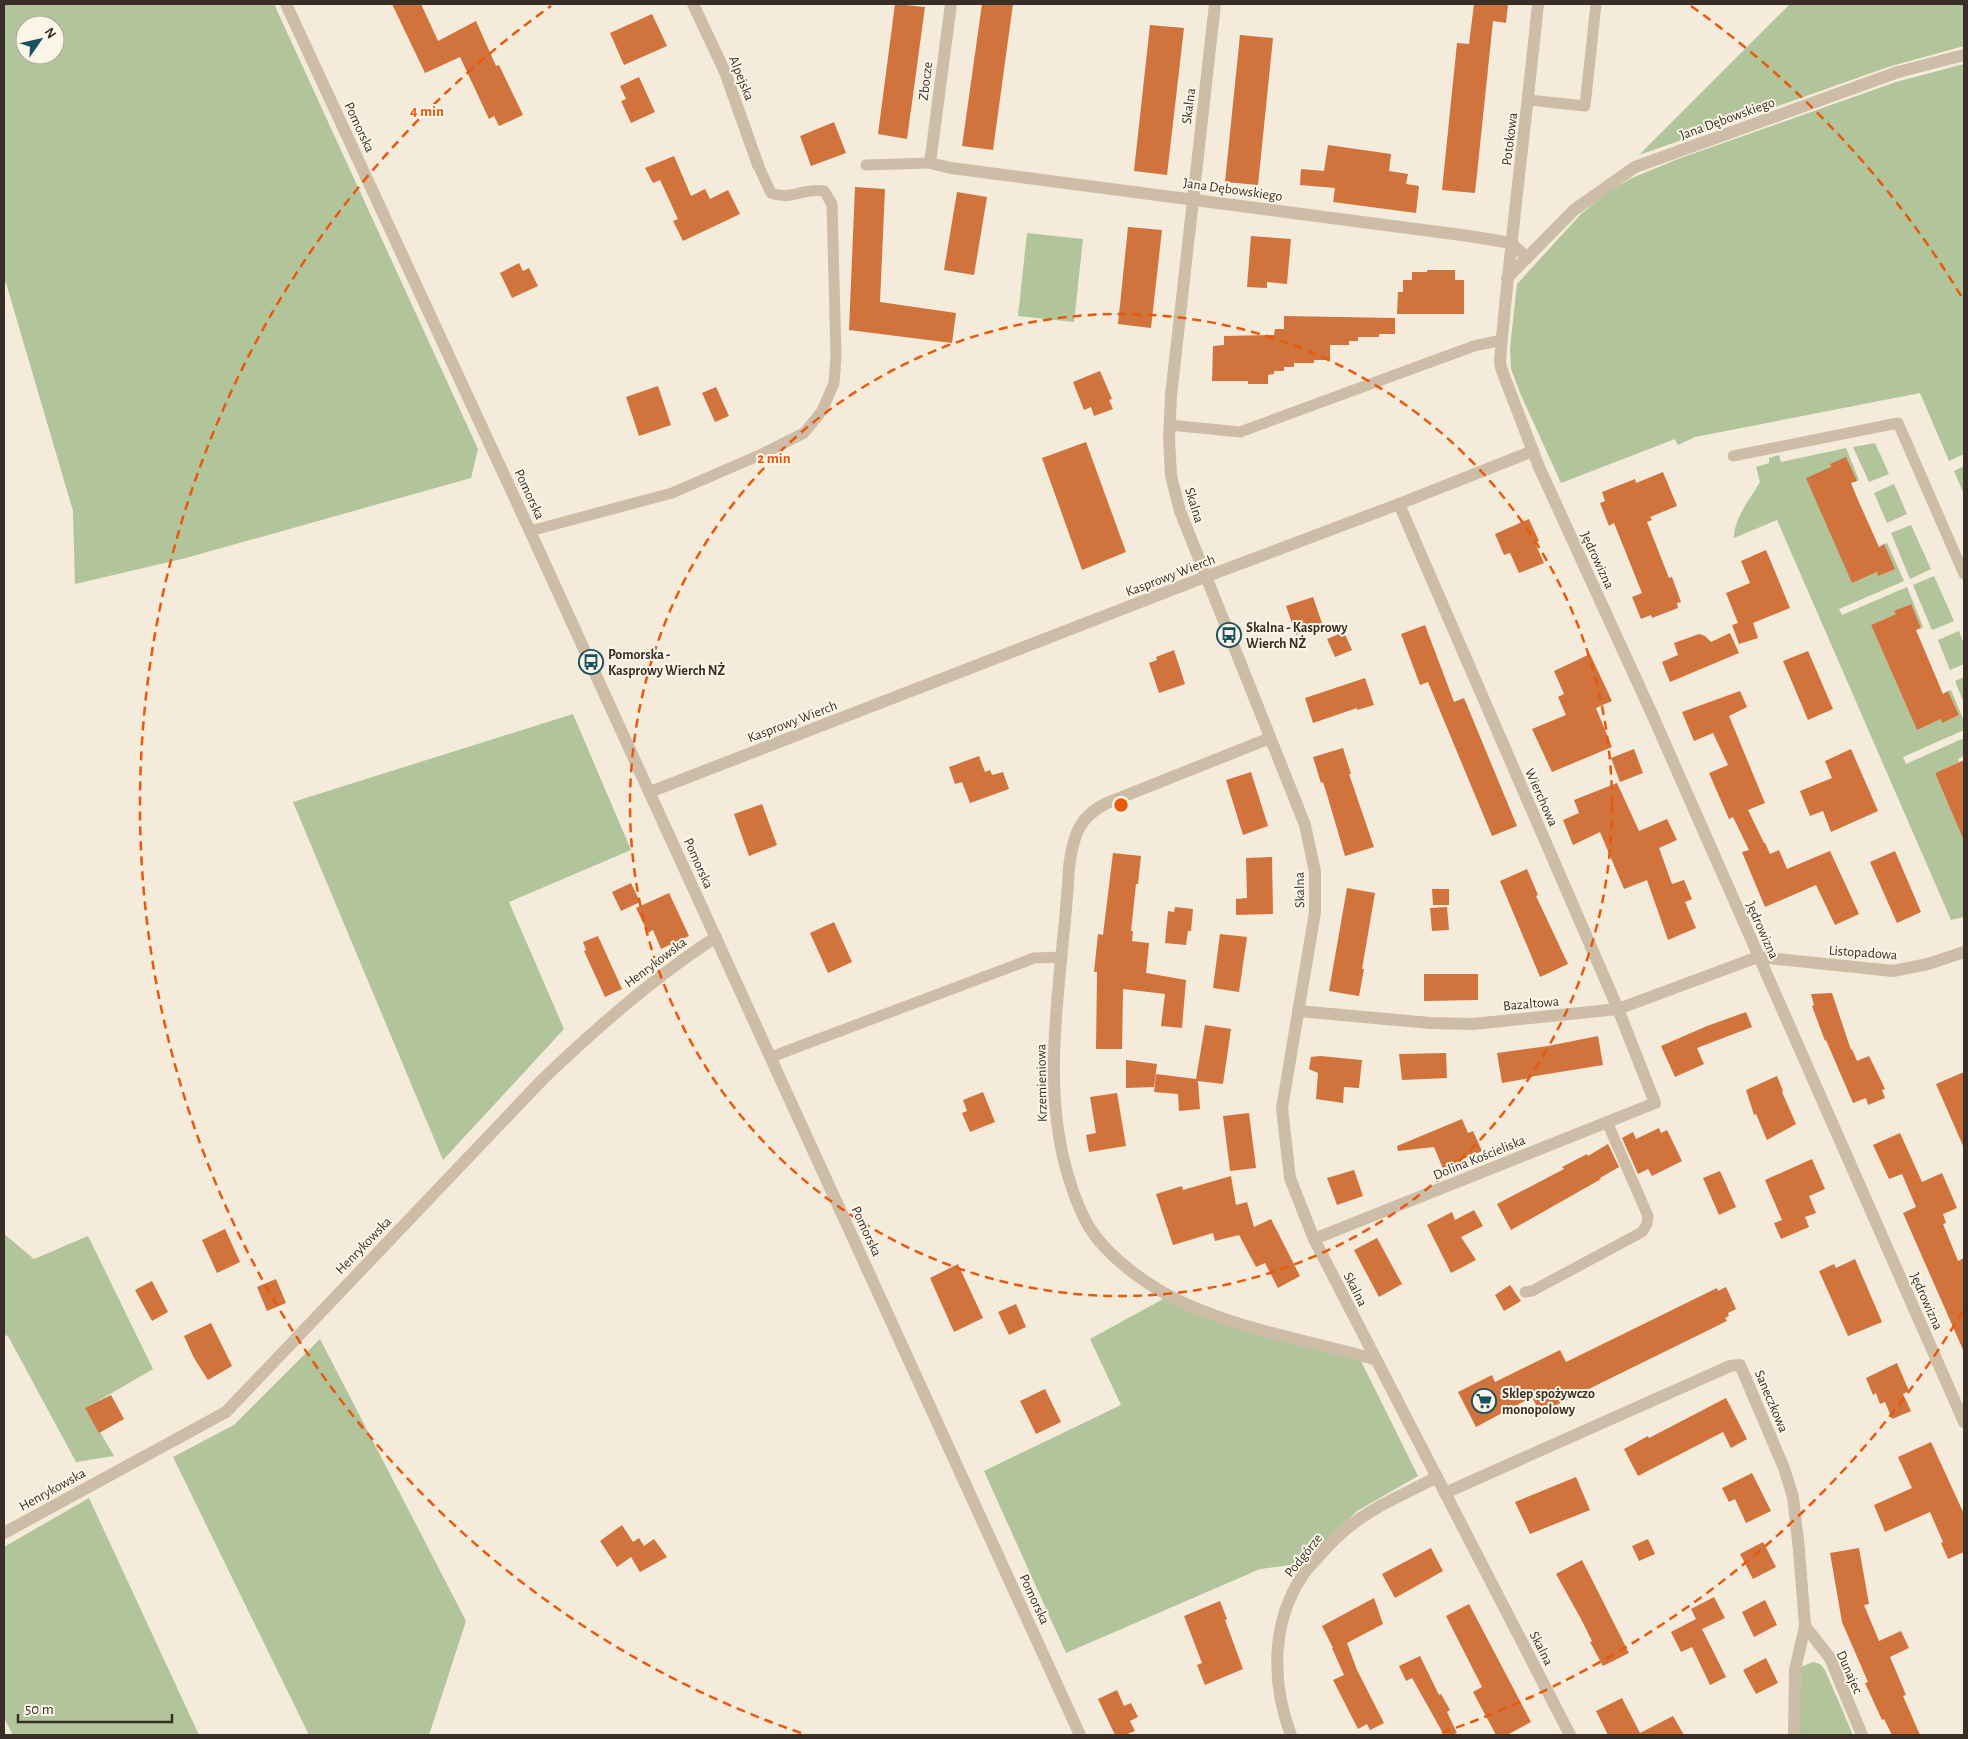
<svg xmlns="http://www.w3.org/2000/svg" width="1968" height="1739" viewBox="0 0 1968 1739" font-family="'Alegreya Sans',sans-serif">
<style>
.green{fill:#b1c49a;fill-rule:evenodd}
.building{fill:#d0733d}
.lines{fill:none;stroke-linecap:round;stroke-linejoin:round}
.service{stroke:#cdbda6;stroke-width:11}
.minor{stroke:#cdbda6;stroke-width:12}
.tertiary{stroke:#cdbda6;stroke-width:12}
.ring{fill:none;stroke:#e8590c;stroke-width:2.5;stroke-dasharray:9 6}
.labels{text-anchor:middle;stroke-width:4;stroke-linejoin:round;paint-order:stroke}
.street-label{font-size:14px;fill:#392f27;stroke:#fbf5e8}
.poi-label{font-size:14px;font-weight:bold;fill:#392f27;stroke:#fbf5e8;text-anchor:start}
.centre{fill:#e8590c;stroke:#fbf5e8;stroke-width:2.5}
.ring-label{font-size:15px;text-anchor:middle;font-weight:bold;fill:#e8590c;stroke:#fbf5e8;stroke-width:4;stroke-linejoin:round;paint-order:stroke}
</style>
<rect width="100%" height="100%" fill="#f4ebdb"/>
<g class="green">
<path d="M4 4H274L478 449 471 478 186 558 75 584 73 511 6 283H4ZM25 25H55V55H25Z"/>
<path d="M1790 4H1964V46L1888 67 1639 155Z"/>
<path d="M1964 64V454L1949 461 1920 393 1695 437 1678 445 1675 439 1561 483 1520 393 1511 369 1510 348 1517 284 1581 214 1607 193 1632 178 1678 159 1896 82Z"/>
<path d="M1027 233 1083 239 1074 322 1018 316Z"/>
<path d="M1875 443 1889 474 1869 482 1853 447Z"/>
<path d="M1846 448 1859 480 1857 481 1830 465 1852 583 1877 572 1878 575 1884 544 1887 543 1904 581 1839 609 1842 615 1907 587 1923 627 1921 628 1910 604 1895 611 1896 614 1871 625 1917 730 1941 719 1943 722 1959 715 1948 691 1951 690 1964 721V730L1903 757 1906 764 1964 738V756L1958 759 1959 762 1935 773 1964 841V917L1951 920 1777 520 1734 538C1734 518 1750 499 1760 482L1756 467 1769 463V458L1779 455 1781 462Z"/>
<path d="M1964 466V494L1954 471Z"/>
<path d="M1894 484 1907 514 1887 523 1874 493Z"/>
<path d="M1911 525 1931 569 1910 579 1891 533Z"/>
<path d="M1934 576 1954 621 1932 630 1913 585Z"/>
<path d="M1959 631 1964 644V664L1950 670 1938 640Z"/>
<path d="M1964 677V703L1955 681Z"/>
<path d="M573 714 631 850 509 902 564 1029 443 1160 293 802Z"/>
<path d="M4 1234 34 1259 88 1236 153 1369 86 1408 114 1456 76 1462 8 1336 4 1335Z"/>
<path d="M1165 1298 1360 1359 1418 1476 1357 1511 1305 1563 1260 1569 1066 1653 984 1471 1121 1405 1090 1339Z"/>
<path d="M320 1339 466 1621 429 1735H309L173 1457 234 1425Z"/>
<path d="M89 1498 199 1735H13L4 1718V1547Z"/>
<path d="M1813 1662 1820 1664 1825 1670 1853 1735H1798L1801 1667Z"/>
</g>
<g class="building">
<path d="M392 4H421L438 41 476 21 496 66 499 65 523 115 499 126 494 116 489 119 460 57 425 73Z"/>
<path d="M895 4 925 7 907 139 878 134Z"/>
<path d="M982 4H1013L993 150 962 146Z"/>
<path d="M1474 4H1508L1506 23 1493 21 1475 193 1442 190 1457 43 1469 44Z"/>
<path d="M652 14 667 46 624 65 610 33Z"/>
<path d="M1150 25 1184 28 1167 175 1134 171Z"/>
<path d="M1240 35 1273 38 1258 185 1225 182Z"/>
<path d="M639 77 655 112 631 123 621 101 626 99 620 86Z"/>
<path d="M834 122 846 153 811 166 800 136Z"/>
<path d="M1328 145 1391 154 1389 171 1408 174 1406 184 1419 186 1416 213 1333 202 1335 188 1300 185 1301 169 1324 171Z"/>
<path d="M674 156 691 196 705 189 710 199 728 190 740 214 683 241 673 221 678 219 660 180 653 183 645 168Z"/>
<path d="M855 187 885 189 880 302 956 313 952 343 849 330Z"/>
<path d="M957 192 987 197 974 275 944 270Z"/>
<path d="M1128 227 1162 230 1151 328 1118 324Z"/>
<path d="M1251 236 1291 239 1287 284 1267 282V288L1247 287Z"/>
<path d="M519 263 523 271 529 268 538 286 512 298 500 273Z"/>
<path d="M1427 270H1455V280H1464V314H1397L1398 292H1403V280H1412V272H1427Z"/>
<path d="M1284 316 1395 318V334H1379V337H1358V341H1349V345H1330V360H1314V363H1294V367H1284V371H1274V374L1268 375V384H1248V381H1212L1213 346 1224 345V336L1274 335 1275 329H1284Z"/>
<path d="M1100 371 1112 399 1109 400 1113 409 1094 416 1091 407 1084 410 1073 382Z"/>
<path d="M658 386 671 425 639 436 626 397Z"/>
<path d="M716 387 729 416 715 422 702 393Z"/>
<path d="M1086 442 1126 552 1082 570 1042 458Z"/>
<path d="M1846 457 1857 481 1851 483 1858 500 1879 547 1884 544 1895 569 1878 576 1877 572 1852 583 1806 478 1831 467 1830 464Z"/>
<path d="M1663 472 1677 506 1650 517 1652 520 1647 522 1669 578 1672 577 1681 602 1677 603 1678 608 1652 618 1651 615 1641 619 1632 597 1642 593 1614 523 1609 526 1600 503 1605 501 1602 492 1635 479 1636 483Z"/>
<path d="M1529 519 1539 541 1535 543 1544 563 1519 573 1510 553 1504 555 1495 534Z"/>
<path d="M1766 550 1790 608 1753 623 1758 638 1739 644 1732 625 1738 623 1726 593 1750 583 1741 561Z"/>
<path d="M1313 597 1323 626 1296 635 1286 606Z"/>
<path d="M1911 604 1921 628 1916 630 1943 694 1948 691 1959 715 1942 723 1941 719 1917 730 1871 625 1896 614 1894 611Z"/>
<path d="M1425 625 1454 702 1464 698 1517 826 1492 836 1428 682 1420 685 1401 634Z"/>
<path d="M1344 632 1352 650 1335 657 1327 639Z"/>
<path d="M1730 633 1739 653 1670 682 1662 662 1678 655 1674 643 1699 634 1705 636 1711 642Z"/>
<path d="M1174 650 1185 684 1159 693 1149 663 1157 660 1156 657Z"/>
<path d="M1808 651 1833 709 1808 720 1783 661Z"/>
<path d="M1590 654 1612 701 1596 708 1612 747 1552 772 1532 729 1566 715 1558 697 1564 694 1554 671Z"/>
<path d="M1365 678 1374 705 1357 710V708L1313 723 1305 698Z"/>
<path d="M1740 691 1747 707 1729 716 1765 803 1748 810 1764 843H1765L1770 854 1779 850 1787 869 1830 851 1859 914 1835 925 1816 885 1765 907 1742 852 1749 850 1733 817 1729 819 1709 773 1728 765 1713 733 1694 741 1682 712Z"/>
<path d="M1343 748 1351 774H1349L1374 847 1345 856 1328 798 1323 782 1321 783 1313 757Z"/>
<path d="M1634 749 1643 773 1620 782 1611 758Z"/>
<path d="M1851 749 1878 811 1831 832 1823 811 1810 816 1800 791 1832 778 1825 761Z"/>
<path d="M979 756 985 772 990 770 992 775 1003 772 1009 789 970 803 962 782 955 784 949 767Z"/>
<path d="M1964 760V841L1935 773Z"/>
<path d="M1251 772 1268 826 1243 835 1226 780Z"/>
<path d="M1617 783 1639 831 1667 819 1677 840 1659 848 1672 884 1684 880 1692 899 1685 902 1696 928 1668 940 1647 880 1624 889 1600 832 1573 845 1563 820 1579 813 1574 800Z"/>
<path d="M762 804 777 845 749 856 734 814Z"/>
<path d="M1895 851 1921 912 1897 923 1870 862Z"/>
<path d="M1113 853 1141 856 1138 884H1136L1131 931H1133L1132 941 1149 943 1146 973 1186 980 1182 1028 1161 1026 1165 994 1123 989 1122 1049H1096L1097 972H1094L1098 934 1103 935Z"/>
<path d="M1272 857 1273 914 1236 915V899L1247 898 1246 858Z"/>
<path d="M1527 869 1538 895 1536 896 1568 964 1540 977 1500 881Z"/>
<path d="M631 883 640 902 621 911 612 892Z"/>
<path d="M1347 888 1375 893 1362 969H1364L1359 996 1329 991Z"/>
<path d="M1432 889H1449V905H1433Z"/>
<path d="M669 893 689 936 661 949 653 930 648 933 636 908Z"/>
<path d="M1175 907 1193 909 1191 931H1188L1186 945 1165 943 1168 911 1174 912Z"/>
<path d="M1447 907 1449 930 1432 931 1430 908Z"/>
<path d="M834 922 852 962 828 973 810 933Z"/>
<path d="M1220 934 1247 937 1239 992 1213 988Z"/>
<path d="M598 936 622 989 605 997 584 951 586 950 583 942Z"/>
<path d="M1424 974H1478V1000L1424 1001Z"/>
<path d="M1832 993 1851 1050 1852 1049 1857 1061 1869 1056 1885 1089 1882 1090 1885 1098 1868 1105 1866 1098 1853 1103 1826 1040 1825 1041 1812 1006 1814 1005 1811 994Z"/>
<path d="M1746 1012 1752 1027 1697 1048 1704 1064 1675 1077 1661 1046 1707 1026Z"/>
<path d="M1205 1025 1231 1029 1223 1084 1198 1081 1200 1109 1179 1111 1178 1094 1154 1092 1156 1074 1196 1079Z"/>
<path d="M1598 1036 1603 1065 1529 1077 1530 1078 1502 1083 1497 1053 1548 1046Z"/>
<path d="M1446 1053 1447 1078 1402 1080 1399 1054Z"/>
<path d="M1320 1056 1362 1060 1359 1088 1344 1087 1343 1103 1316 1099 1318 1073 1309 1069 1311 1057Z"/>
<path d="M1126 1060 1157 1064 1154 1087 1126 1088Z"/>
<path d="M1964 1072V1148L1936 1084Z"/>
<path d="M1777 1076 1783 1091 1782 1092 1796 1124 1767 1140 1756 1114 1754 1115 1746 1090Z"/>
<path d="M983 1092 995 1122 970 1132 962 1113 967 1111 963 1100Z"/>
<path d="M1117 1093 1126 1146 1089 1152 1086 1135 1096 1133 1090 1097Z"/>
<path d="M1249 1113 1256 1168 1230 1171 1223 1116Z"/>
<path d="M1462 1119 1468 1133 1473 1131 1482 1151 1463 1159 1465 1162 1444 1171 1434 1147 1398 1151 1397 1146Z"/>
<path d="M1659 1128 1661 1133 1667 1130 1682 1161 1652 1176 1648 1169 1638 1174 1622 1138 1633 1132 1636 1139Z"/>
<path d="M1900 1133 1922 1182 1942 1173 1957 1208 1943 1214 1946 1223 1943 1224 1958 1261 1964 1258V1352L1903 1213 1916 1207 1902 1174 1889 1179 1873 1145Z"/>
<path d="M1608 1144 1619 1167 1600 1178 1601 1179 1511 1230 1497 1204 1564 1169 1562 1167 1587 1154 1588 1156Z"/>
<path d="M1812 1159 1825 1189 1809 1196 1816 1213 1805 1217 1809 1227 1781 1239 1774 1223 1782 1220 1765 1180Z"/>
<path d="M1354 1170 1363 1196 1337 1205 1327 1178Z"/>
<path d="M1720 1171 1736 1207 1719 1215 1703 1178Z"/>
<path d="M1231 1176 1236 1205 1247 1202 1254 1227 1271 1219 1300 1276 1278 1288 1265 1263 1256 1267 1239 1235 1215 1241 1213 1233 1173 1245 1156 1194 1182 1186 1183 1190Z"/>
<path d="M1474 1210 1483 1226 1461 1237 1476 1260 1451 1273 1427 1225 1452 1212 1455 1220Z"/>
<path d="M225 1229 240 1262 217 1273 202 1240Z"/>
<path d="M1377 1238 1402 1284 1379 1297 1354 1250Z"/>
<path d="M1855 1259 1882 1322 1848 1336 1819 1271 1834 1264 1836 1268Z"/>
<path d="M958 1264 983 1318 954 1332 930 1278Z"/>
<path d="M276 1279 286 1303 267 1311 257 1287Z"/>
<path d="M152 1281 168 1312 152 1321 135 1290Z"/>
<path d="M1510 1285 1521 1301 1504 1311 1495 1295Z"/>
<path d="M1726 1287 1736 1309 1728 1313 1729 1316 1725 1318 1727 1321 1540 1413 1532 1397 1476 1427 1458 1392 1492 1375 1495 1382 1560 1350 1566 1362 1717 1288 1718 1291Z"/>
<path d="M1016 1304 1026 1327 1009 1335 998 1312Z"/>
<path d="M211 1323 232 1366 208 1380 194 1358 184 1336Z"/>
<path d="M1897 1363 1909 1391 1903 1394 1911 1411 1892 1419 1885 1402 1880 1404 1876 1393 1873 1395 1866 1378Z"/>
<path d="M1045 1389 1061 1422 1036 1434 1020 1401Z"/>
<path d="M111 1395 124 1419 99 1433 85 1408Z"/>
<path d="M1726 1398 1747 1439 1731 1448 1723 1432 1638 1476 1624 1449 1648 1436 1649 1438Z"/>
<path d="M1931 1442 1964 1514V1552L1948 1559 1941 1543 1943 1542 1930 1512 1885 1532 1874 1505 1912 1488 1898 1457Z"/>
<path d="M1752 1473 1771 1511 1746 1523 1735 1499 1729 1502 1722 1488Z"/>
<path d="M1576 1477 1590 1510 1530 1534 1515 1502Z"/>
<path d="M622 1525 633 1542 639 1538 644 1546 654 1539 667 1557 640 1572 631 1557 617 1567 600 1541Z"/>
<path d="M1648 1539 1655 1554 1639 1561 1632 1546Z"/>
<path d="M1763 1542 1776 1567 1753 1579 1740 1554Z"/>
<path d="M1431 1548 1443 1571 1395 1598 1382 1574Z"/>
<path d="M1859 1548 1869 1604 1864 1605 1879 1641 1901 1631 1909 1648 1890 1657 1906 1695 1903 1696 1920 1735H1892L1884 1719 1882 1720 1865 1683 1868 1682 1842 1622 1830 1553Z"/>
<path d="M1582 1560 1629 1653 1603 1666 1590 1642 1592 1641 1581 1619 1556 1574Z"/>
<path d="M1714 1597 1725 1618 1702 1629 1726 1677 1710 1685 1692 1647 1681 1652 1671 1632 1696 1619 1691 1609Z"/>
<path d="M1374 1598 1383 1624 1347 1643 1357 1670 1384 1723 1370 1730 1367 1724 1358 1729 1333 1680 1344 1675 1332 1648H1333L1322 1626Z"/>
<path d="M1765 1600 1777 1625 1754 1637 1742 1612Z"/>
<path d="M1220 1601 1227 1619 1225 1620 1243 1669 1205 1685 1197 1665 1202 1663 1184 1616Z"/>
<path d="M1469 1604 1531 1722 1507 1735H1496L1473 1692 1482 1687 1446 1616Z"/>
<path d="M1420 1656 1439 1695 1441 1694 1450 1710 1447 1712 1457 1733 1452 1735H1444L1412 1678 1406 1681 1399 1666Z"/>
<path d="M1766 1658 1778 1683 1756 1694 1743 1670Z"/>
<path d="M1117 1690 1124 1706 1131 1703 1138 1717 1130 1721 1135 1731 1125 1735H1115L1098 1699Z"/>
<path d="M1622 1698 1640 1733 1673 1716 1684 1735H1608L1596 1711Z"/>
</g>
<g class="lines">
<g class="service">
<path d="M1529 100 1585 106 1596 4"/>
<path d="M866 165 930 163"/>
<path d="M1170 425 1240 432 1474 346 1502 340"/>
<path d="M1733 456 1898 423 1964 574"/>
<path d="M530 531 672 493 762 454 804 433 822 411 834 383 836 356 832 204 824 191C803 187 793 201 771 193L758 165"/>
<path d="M771 1057 1034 958 1062 957"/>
<path d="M1525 1292 1532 1291 1642 1232 1647 1224 1648 1216 1607 1122"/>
</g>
<g class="minor">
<path d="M693 4 725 72 758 165"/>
<path d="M951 4 930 163 951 168 1469 236 1511 243 1527 258"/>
<path d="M1215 4 1171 396 1169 439 1171 476 1180 511 1305 825 1315 872V912L1282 1108 1290 1178 1314 1239 1570 1735"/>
<path d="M1538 4C1526 123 1510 242 1500 361L1501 368 1539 467 1652 714 1964 1422"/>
<path d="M1507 278 1574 210 1635 167 1898 72 1964 55"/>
<path d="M1270 738 1107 803C1078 817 1073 837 1069 867 1064 972 1037 1080 1070 1182 1075 1198 1081 1213 1089 1227 1109 1259 1152 1289 1186 1304 1246 1331 1311 1341 1374 1359"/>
<path d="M650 792 1205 577 1399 504 1533 451"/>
<path d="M1298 1011 1430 1023 1473 1024 1618 1009 1758 957 1893 971 1928 964 1964 952"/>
<path d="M1314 1239 1655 1103 1618 1009 1399 504"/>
<path d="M1445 1493 1730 1366 1740 1365 1784 1468 1793 1497 1799 1550 1805 1626 1795 1670 1794 1735"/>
<path d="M4 1533 226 1412 542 1080C596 1028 653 978 716 937"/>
<path d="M1805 1626 1830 1658 1862 1735"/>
<path d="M1291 1735C1271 1683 1271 1622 1303 1575 1308 1567 1315 1561 1321 1554 1331 1543 1341 1532 1354 1523 1379 1504 1409 1492 1437 1477"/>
</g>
<path class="tertiary" d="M286 4 530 531 1080 1735"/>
</g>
<g class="ring">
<circle cx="1121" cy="805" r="491"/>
<path d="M1963 1311A982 982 0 0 1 1441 1733M801 1733A982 982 0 0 1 551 6M1691 6A982 982 0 0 1 1963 299"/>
</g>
<defs>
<symbol id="bus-ring" viewBox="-11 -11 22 22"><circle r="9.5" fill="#fbf5e8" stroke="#19515e" stroke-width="1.5"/><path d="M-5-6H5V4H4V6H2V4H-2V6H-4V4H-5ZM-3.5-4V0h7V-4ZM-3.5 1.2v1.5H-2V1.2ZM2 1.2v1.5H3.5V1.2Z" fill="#19515e"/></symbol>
<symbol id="supermarket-ring" viewBox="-11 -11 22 22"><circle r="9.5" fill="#fbf5e8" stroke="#19515e" stroke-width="1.5"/><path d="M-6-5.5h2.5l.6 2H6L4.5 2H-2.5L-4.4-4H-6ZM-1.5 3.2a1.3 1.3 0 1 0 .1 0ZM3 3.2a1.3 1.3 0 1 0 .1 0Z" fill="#19515e"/></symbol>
</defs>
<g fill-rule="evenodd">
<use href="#bus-ring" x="1215" y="621" width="28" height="28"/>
<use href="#bus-ring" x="577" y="648" width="28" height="28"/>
<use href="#supermarket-ring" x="1470" y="1387" width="28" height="28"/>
</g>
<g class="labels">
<g class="street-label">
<text transform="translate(742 78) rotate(68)" y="5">Alpejska</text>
<text transform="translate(925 81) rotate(-83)" y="5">Zbocze</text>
<text transform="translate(1188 106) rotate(-83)" y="5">Skalna</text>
<text transform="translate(1727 118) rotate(-20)" y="5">Jana Dębowskiego</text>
<text transform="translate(360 127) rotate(65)" y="5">Pomorska</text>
<text transform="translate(1509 139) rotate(-83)" y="5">Potokowa</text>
<text transform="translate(1233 189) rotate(8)" y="5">Jana Dębowskiego</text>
<text transform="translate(530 494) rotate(65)" y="5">Pomorska</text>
<text transform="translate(1195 505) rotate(73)" y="5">Skalna</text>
<text transform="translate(1598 560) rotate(65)" y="5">Jędrowizna</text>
<text transform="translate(1170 575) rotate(-21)" y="5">Kasprowy Wierch</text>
<text transform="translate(792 721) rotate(-21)" y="5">Kasprowy Wierch</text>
<text transform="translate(1542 797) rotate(66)" y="5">Wierchowa</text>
<text transform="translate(699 863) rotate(66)" y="5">Pomorska</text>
<text transform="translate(1299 890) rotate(-91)" y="5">Skalna</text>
<text transform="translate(1763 930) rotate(66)" y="5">Jędrowizna</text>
<text transform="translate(1863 952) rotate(4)" y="5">Listopadowa</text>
<text transform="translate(655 962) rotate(-37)" y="5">Henrykowska</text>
<text transform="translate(1531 1003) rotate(-5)" y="5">Bazaltowa</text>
<text transform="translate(1041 1083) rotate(-91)" y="5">Krzemieniowa</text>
<text transform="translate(1479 1157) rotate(-22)" y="5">Dolina Kościeliska</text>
<text transform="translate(867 1231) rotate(65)" y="5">Pomorska</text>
<text transform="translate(363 1245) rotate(-46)" y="5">Henrykowska</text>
<text transform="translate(1356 1289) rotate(63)" y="5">Skalna</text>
<text transform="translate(1927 1301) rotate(66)" y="5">Jędrowizna</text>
<text transform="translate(1772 1401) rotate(67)" y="5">Saneczkowa</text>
<text transform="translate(52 1489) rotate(-29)" y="5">Henrykowska</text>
<text transform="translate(1303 1555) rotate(-51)" y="5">Podgórze</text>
<text transform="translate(1035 1599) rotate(65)" y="5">Pomorska</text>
<text transform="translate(1542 1648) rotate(63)" y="5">Skalna</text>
<text transform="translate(1850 1672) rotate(66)" y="5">Dunajec</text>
</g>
<g class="poi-label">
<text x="1246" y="632">Skalna - Kasprowy<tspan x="1246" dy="16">Wierch NŻ</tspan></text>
<text x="608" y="659">Pomorska -<tspan x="608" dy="16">Kasprowy Wierch NŻ</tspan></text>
<text x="1502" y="1398">Sklep spożywczo<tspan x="1502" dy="16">monopolowy</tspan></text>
</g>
</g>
<circle cx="1121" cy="805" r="8" class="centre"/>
<g class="ring-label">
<text x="427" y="116">4 min</text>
<text x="774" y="463">2 min</text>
</g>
<rect width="1968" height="1739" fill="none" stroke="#392f27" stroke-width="10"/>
<g transform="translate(40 40) rotate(56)"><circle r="24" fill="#fbf5e8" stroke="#ada69b"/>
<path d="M0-4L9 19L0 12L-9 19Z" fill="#19515e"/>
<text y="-8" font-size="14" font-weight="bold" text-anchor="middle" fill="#392f27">N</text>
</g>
<path d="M18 1714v8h154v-8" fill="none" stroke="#392f27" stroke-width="2.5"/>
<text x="25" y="1714" font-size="15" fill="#392f27" stroke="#fbf5e8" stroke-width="4" paint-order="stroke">50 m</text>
</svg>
